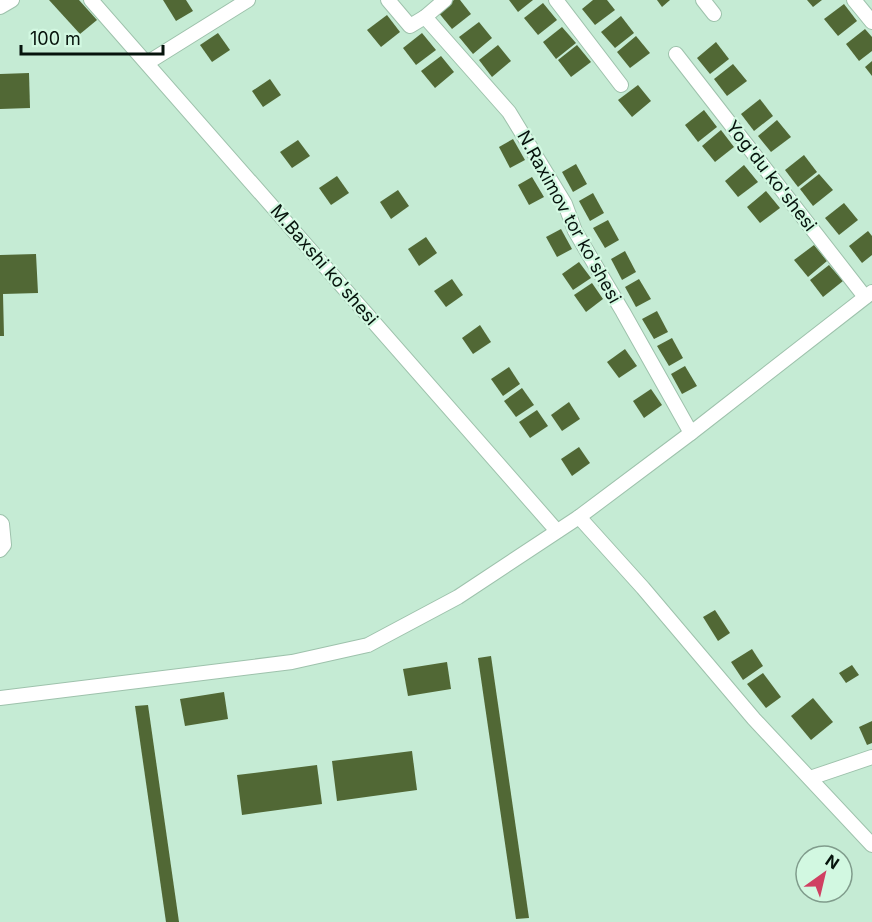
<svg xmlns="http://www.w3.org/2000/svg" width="872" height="922" viewBox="0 0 872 922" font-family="Inter,sans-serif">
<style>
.building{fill:#516835}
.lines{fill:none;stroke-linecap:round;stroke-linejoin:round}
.minor-casing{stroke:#9ec2ac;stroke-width:16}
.minor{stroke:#fff;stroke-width:14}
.labels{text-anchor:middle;stroke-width:4.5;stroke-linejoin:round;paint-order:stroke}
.street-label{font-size:18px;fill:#06130c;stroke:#d2f8e1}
</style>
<rect width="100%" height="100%" fill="#c5ebd4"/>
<g class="building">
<path d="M49 0H79L97 20 80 34Z"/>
<path d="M163 0H186L193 11 176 21Z"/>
<path d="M454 0H460L471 14 452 29 438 12Z"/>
<path d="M509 0H533L518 12Z"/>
<path d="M593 0H607L615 10 595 25 582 9Z"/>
<path d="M657 0H670L662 7Z"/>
<path d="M807 0H822L813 7Z"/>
<path d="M543 3 557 20 538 35 524 18Z"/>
<path d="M844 4 857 21 838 36 824 19Z"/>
<path d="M387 15 400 32 381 47 367 30Z"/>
<path d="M621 16 634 33 615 48 601 32Z"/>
<path d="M479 22 492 38 473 54 459 37Z"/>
<path d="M562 27 576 43 556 59 543 42Z"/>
<path d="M865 29 872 37V51L859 61 846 44Z"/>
<path d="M218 33 230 50 212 62 200 45Z"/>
<path d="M422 33 436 50 416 65 403 48Z"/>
<path d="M636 36 650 53 630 68 617 52Z"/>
<path d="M716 42 729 59 710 74 697 58Z"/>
<path d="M498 45 511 61 492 77 479 60Z"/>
<path d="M577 45 591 62 571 77 558 60Z"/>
<path d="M441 56 454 72 435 88 421 71Z"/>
<path d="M872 61V76L865 67Z"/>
<path d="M733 64 747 81 727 96 714 79Z"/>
<path d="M29 73 30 108 0 109V74Z"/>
<path d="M270 79 281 95 263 107 252 91Z"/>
<path d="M638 85 651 101 632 117 618 100Z"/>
<path d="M760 99 773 116 754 131 741 114Z"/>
<path d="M704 110 717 127 698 142 685 125Z"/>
<path d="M777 120 791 137 771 152 758 136Z"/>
<path d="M721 130 734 147 715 162 702 146Z"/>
<path d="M513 139 525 160 510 168 499 147Z"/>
<path d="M298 140 310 156 292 168 280 152Z"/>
<path d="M804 155 817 172 798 187 785 170Z"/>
<path d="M576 164 587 184 573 192 562 172Z"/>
<path d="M744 165 758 182 738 197 725 181Z"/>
<path d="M819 174 833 190 813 206 800 189Z"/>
<path d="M337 176 349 193 331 205 319 188Z"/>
<path d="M532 177 544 197 529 205 518 185Z"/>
<path d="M398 190 409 206 391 219 380 202Z"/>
<path d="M766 191 780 208 760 223 747 207Z"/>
<path d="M593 193 604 213 590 221 579 201Z"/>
<path d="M844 203 858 220 839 235 825 218Z"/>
<path d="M608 220 619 240 605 248 593 228Z"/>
<path d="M561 229 572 249 557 257 546 237Z"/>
<path d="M868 231 872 236V255L862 263 849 246Z"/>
<path d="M426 237 437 253 419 266 408 249Z"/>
<path d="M814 245 827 261 808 277 794 260Z"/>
<path d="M625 251 636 272 622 280 611 259Z"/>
<path d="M36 254 38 293 3 294 4 336H0V255Z"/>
<path d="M579 262 591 278 573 290 562 274Z"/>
<path d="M829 265 843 281 823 297 810 280Z"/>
<path d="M452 279 463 295 446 307 434 291Z"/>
<path d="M639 279 651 299 636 307 625 287Z"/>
<path d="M592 283 603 299 586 312 574 295Z"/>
<path d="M657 311 668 332 654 339 642 319Z"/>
<path d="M480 325 491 342 473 354 462 338Z"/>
<path d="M672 338 683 358 669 366 657 346Z"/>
<path d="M625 349 637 366 619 378 607 362Z"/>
<path d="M685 366 697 386 682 394 671 374Z"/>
<path d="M509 367 520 384 503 396 491 379Z"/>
<path d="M522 388 534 405 516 417 504 401Z"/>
<path d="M651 389 662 405 644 418 633 401Z"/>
<path d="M569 402 580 419 562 431 551 415Z"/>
<path d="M537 410 548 426 530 438 519 422Z"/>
<path d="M579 447 590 463 572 476 561 459Z"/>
<path d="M715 610 730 633 718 641 703 617Z"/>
<path d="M752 649 763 666 743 680 731 662Z"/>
<path d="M491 656 529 918 516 919 478 658Z"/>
<path d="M447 662 451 689 408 696 403 669Z"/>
<path d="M852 665 859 675 846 683 839 673Z"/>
<path d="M763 673 781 697 766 708 747 684Z"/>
<path d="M224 692 228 719 185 726 180 699Z"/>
<path d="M813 698 833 722 811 740 791 716Z"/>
<path d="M148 705 179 922H166L135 706Z"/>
<path d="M872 721V743L867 745 859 727Z"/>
<path d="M412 751 417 790 337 801 332 761Z"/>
<path d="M317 765 322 804 242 815 237 775Z"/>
</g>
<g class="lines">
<defs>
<g id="minor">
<path d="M91 0 557 531"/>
<path d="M388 0 410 26 425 17 445 0"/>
<path d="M556 0 621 85"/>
<path d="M703 0 714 14"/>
<path d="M854 0 872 22"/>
<path d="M0 7 12 0"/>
<path d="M425 17 509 112 565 204 575 231 623 312 691 433"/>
<path d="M676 54 865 297"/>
<path d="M147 63 248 0"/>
<path d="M579 517 643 588 754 719 872 845"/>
<path d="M0 522 2 524 4 545 0 550"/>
<path d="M0 698 292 662 368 645 458 597 579 517 691 433 872 292"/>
<path d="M810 778 872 757"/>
</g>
</defs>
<use href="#minor" class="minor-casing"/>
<use href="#minor" class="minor"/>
</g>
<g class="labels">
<g class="street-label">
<text transform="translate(771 176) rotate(52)" y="6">Yog'du ko'shesi</text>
<text transform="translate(569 217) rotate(61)" y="6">N.Raximov tor ko'shesi</text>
<text transform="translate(324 265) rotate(49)" y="6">M.Baxshi ko'shesi</text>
</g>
</g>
<g transform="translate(824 874) rotate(34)"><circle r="28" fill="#d2f8e1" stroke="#809c8c" stroke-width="1.5"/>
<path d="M0-4.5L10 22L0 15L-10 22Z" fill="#d04062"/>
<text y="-9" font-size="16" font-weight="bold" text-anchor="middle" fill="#06130c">N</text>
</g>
<path d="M21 45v9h142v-9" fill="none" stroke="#06130c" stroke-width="3"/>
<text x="30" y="45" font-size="18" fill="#06130c" stroke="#d2f8e1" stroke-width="4.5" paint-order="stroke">100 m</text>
</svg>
